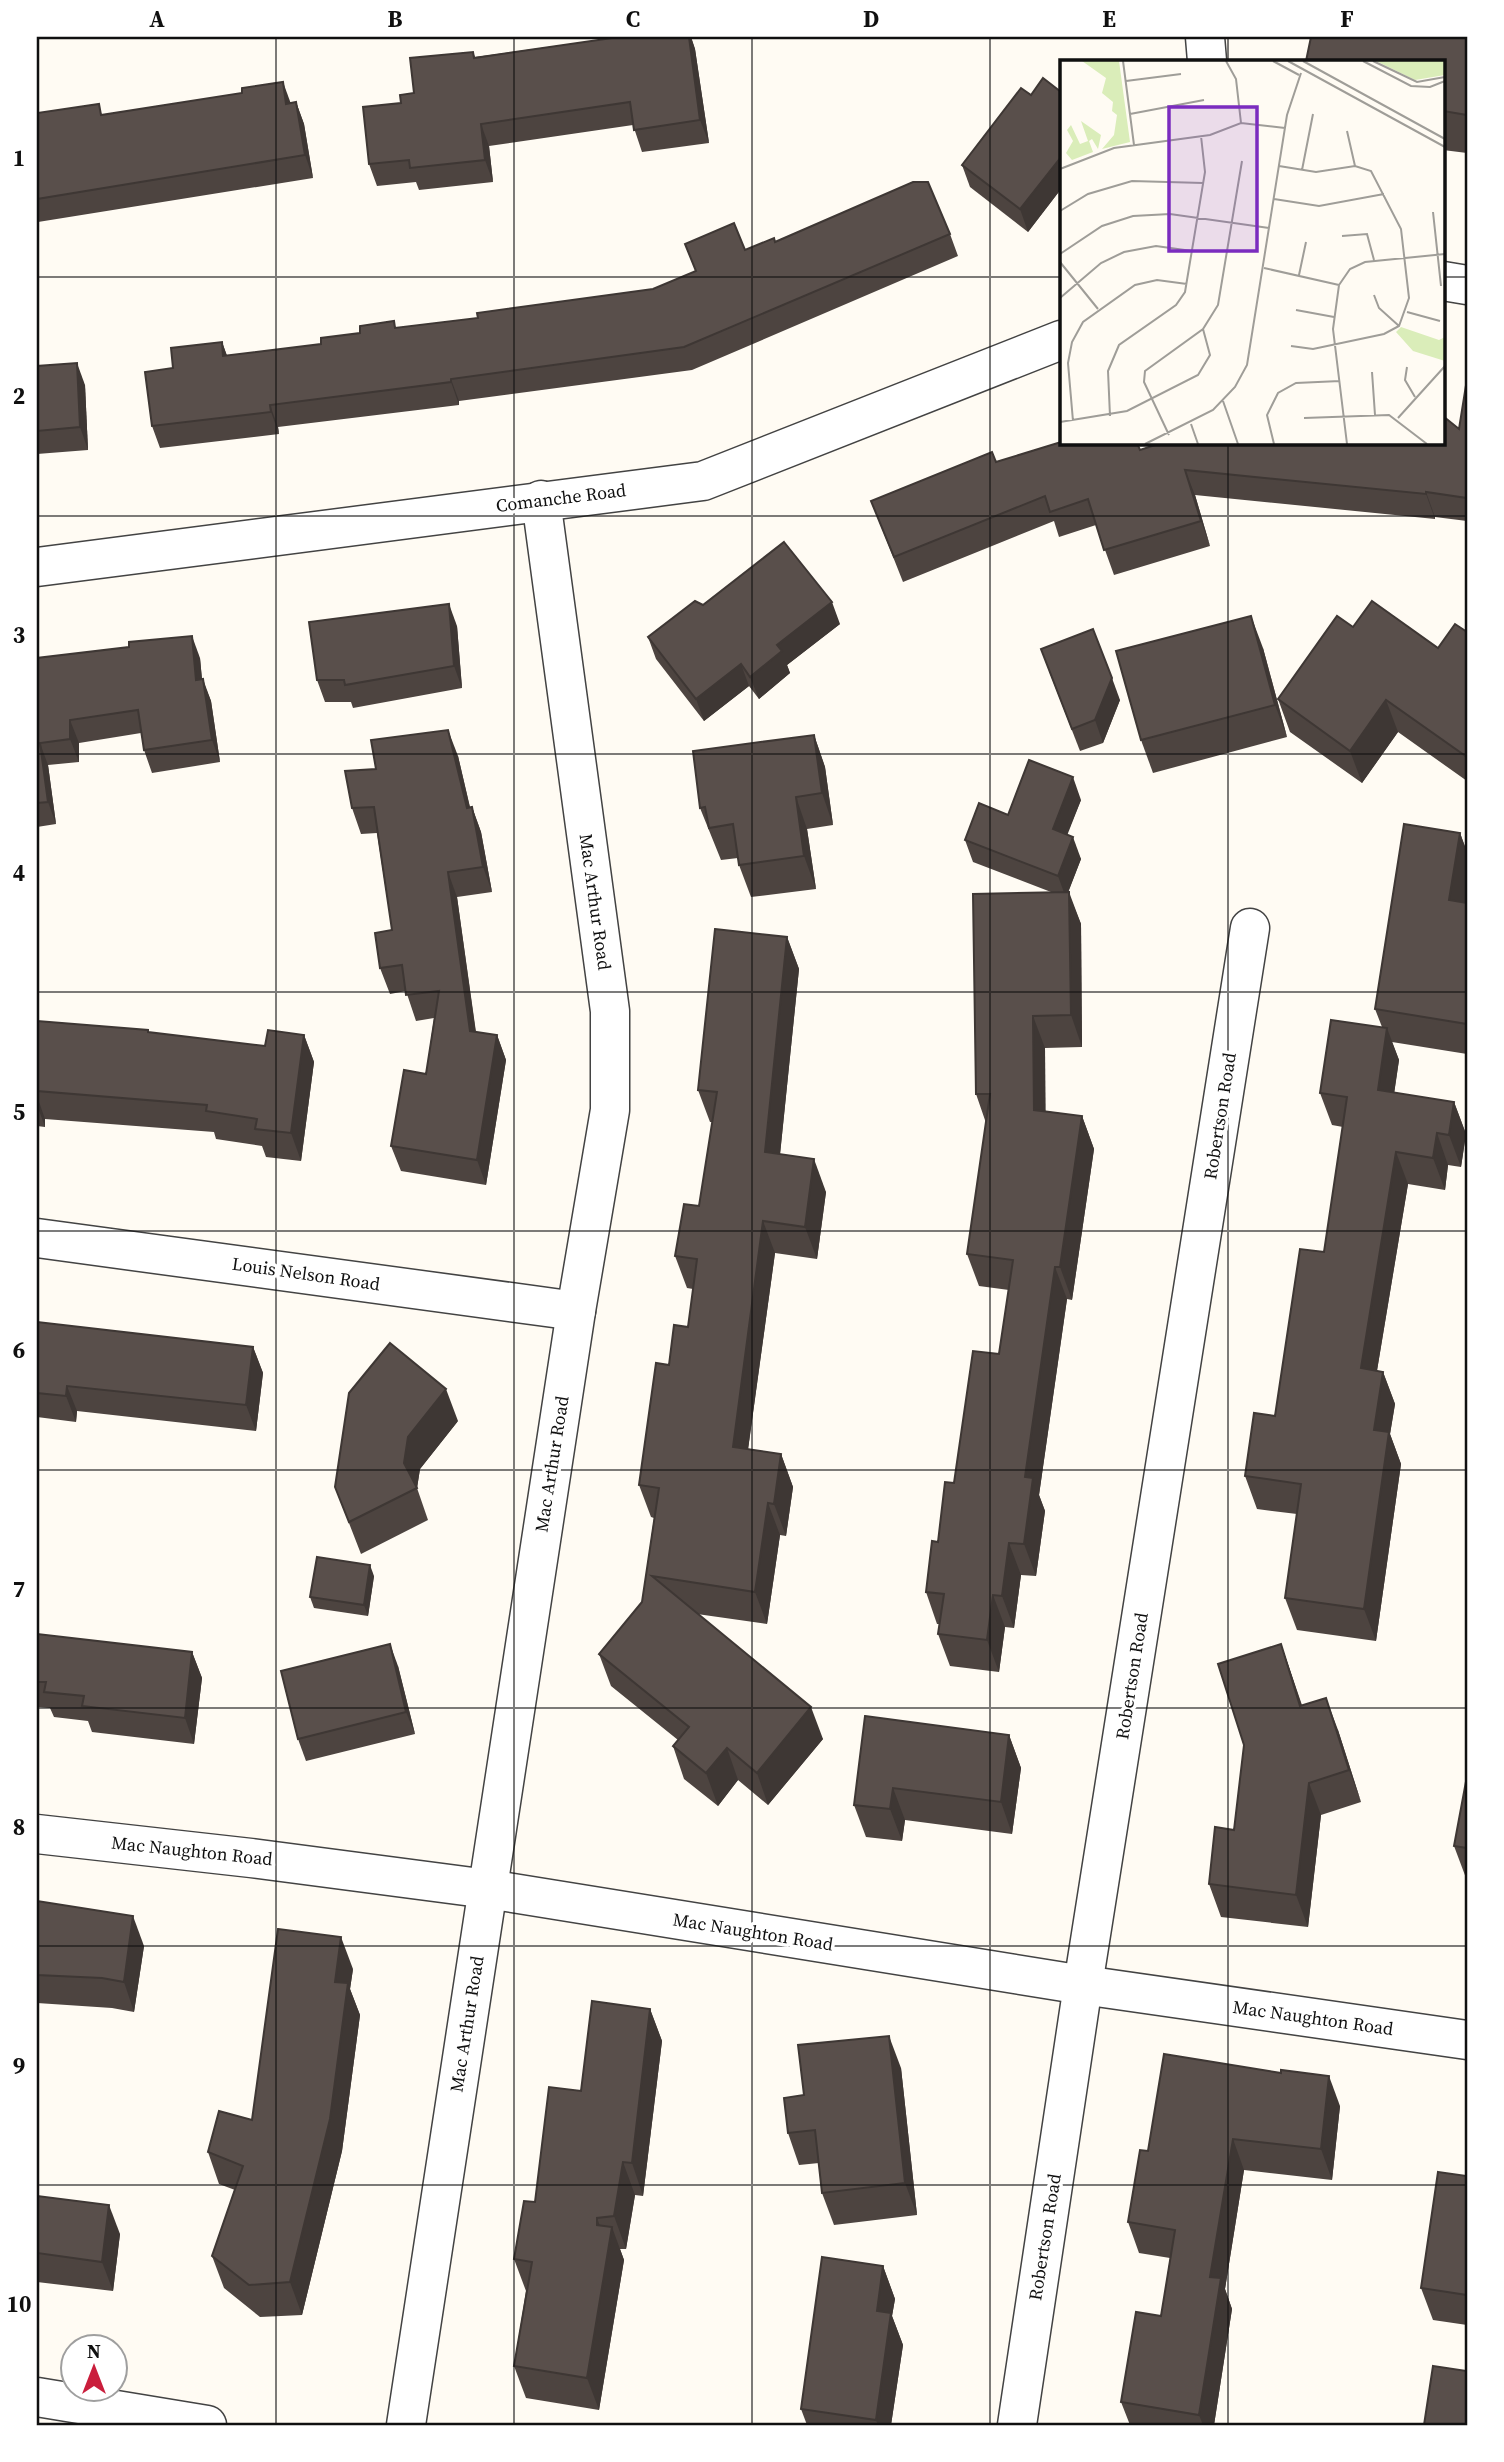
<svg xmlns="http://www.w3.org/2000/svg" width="1504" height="2462" viewBox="0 0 1504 2462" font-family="'Source Serif 4',serif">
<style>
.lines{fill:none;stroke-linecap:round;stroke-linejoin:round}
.minor-casing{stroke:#434343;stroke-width:41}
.minor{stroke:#fff;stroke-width:38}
.wall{fill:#4d4440}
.shaded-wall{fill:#3e3734}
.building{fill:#594f4b;stroke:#3e3734;stroke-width:2}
.grid{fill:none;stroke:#101010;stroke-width:2;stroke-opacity:0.55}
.labels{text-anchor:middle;stroke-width:7;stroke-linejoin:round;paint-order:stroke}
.street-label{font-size:18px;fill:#101010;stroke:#fff}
.inset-road{fill:none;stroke:#9f9d98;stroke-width:2}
.view{fill:#7b2cbf;fill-opacity:0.15;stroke:#7b2cbf;stroke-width:3.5}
.inset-edge{fill:none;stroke:#101010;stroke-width:3.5}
.neatline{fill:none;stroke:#101010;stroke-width:2.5}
.grid-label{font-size:23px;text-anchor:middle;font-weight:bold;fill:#101010}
</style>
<rect width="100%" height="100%" fill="#fffbf3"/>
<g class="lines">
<defs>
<g id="minor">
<path d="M1205 37 1207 61"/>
<path d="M1443 281 1467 285"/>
<path d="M37 567 703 481 1061 340"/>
<path d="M37 1238 576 1311"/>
<path d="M37 1834 251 1858 488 1889 1083 1985 1467 2040"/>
<path d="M37 2397 207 2425"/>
<path d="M406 2425 576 1311 610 1110V1011L541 500"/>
<path d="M1017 2425 1083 1985 1250 928"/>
</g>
</defs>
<use href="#minor" class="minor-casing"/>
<use href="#minor" class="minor"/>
</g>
<g class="wall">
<path d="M619 37H691L695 49 709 143 642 152 633 125 489 146 493 182 419 190 416 182 377 186 369 164 401 103 473 52 475 57Z"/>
<path d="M1467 37V153L1443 150V61Z"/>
<path d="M1061 92V189L1028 232 970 187 962 165 1031 95Z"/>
<path d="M296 102 304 124 313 178 38 222 37 220V113L103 115Z"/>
<path d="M950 234 958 256 692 370 459 401V405L278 427 279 434 160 448 152 426 173 368 222 342 227 356 321 344 396 328 478 318 653 289 696 272 685 244 745 250 775 242Z"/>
<path d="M37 366 85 385 88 450 37 454Z"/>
<path d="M1467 379V521L1435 517V519L1195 495 1210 546 1114 575 1096 525 1059 537 1054 521 903 582 871 501 996 462 1141 449 1459 429Z"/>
<path d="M703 605 840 624 787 665 790 673 759 699 749 686 704 721 656 659 648 637Z"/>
<path d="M457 626 462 688 353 708 351 702H325L317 680Z"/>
<path d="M1353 627 1438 648 1467 632V781L1398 732 1362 783 1290 732 1278 699Z"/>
<path d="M1263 648 1287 737 1153 773 1141 740Z"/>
<path d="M37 658H200L202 679 211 701 220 762 152 773 144 750 141 733 79 743V762L48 765 56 824 37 827Z"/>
<path d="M1049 671 1120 700 1103 743 1080 751Z"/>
<path d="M814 735 825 767 833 825 807 829 816 889 751 897 739 865 738 858 721 860 700 808Z"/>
<path d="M458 756 470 807H472L481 832 492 892 457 897 476 1032 497 1035 506 1060 486 1185 401 1171 391 1146 426 1074 434 1018 416 1021 406 991 390 994 380 968 392 930 377 833 361 834 352 808 376 769Z"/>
<path d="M1081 800 1067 834 1081 859 1068 892 1081 924 1082 1047 1045 1048V1111L1082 1116 1094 1149 1072 1300 1067 1299 1039 1495 1045 1511 1036 1576 1021 1575 1014 1628 1005 1627 999 1672 950 1666 938 1634 940 1624H937L926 1592 954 1483 999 1354 1009 1290 979 1286 967 1254 986 1123 976 1094 1051 892 973 862 965 840 1008 815Z"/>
<path d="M1460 833 1467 852V894L1466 902 1467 903V1054L1392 1042 1399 1060 1394 1093 1454 1102 1466 1134 1461 1167 1448 1165 1445 1190 1408 1184 1377 1371 1383 1372 1395 1404 1390 1434 1401 1464 1376 1641 1297 1630 1285 1598 1297 1514 1257 1509 1245 1476 1275 1416 1324 1252 1343 1127 1332 1125 1320 1093 1382 1027 1375 1009Z"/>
<path d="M787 937 799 969 780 1154 826 1192 817 1259 775 1253 748 1449 781 1454 793 1487 786 1536 780 1535 767 1624 697 1614 823 1739 768 1805 738 1780 718 1806 684 1779 673 1746 678 1740 611 1686 599 1654 642 1602 654 1518 651 1517 639 1485 669 1365 688 1327 693 1289 687 1288 675 1256 699 1206 712 1122H710L698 1090Z"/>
<path d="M37 1021 149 1032 265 1046 304 1035 314 1062 301 1161 266 1157 262 1146 216 1139 214 1132 45 1119V1127L37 1126Z"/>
<path d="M37 1322 253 1347 263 1373 256 1431 77 1411 76 1422 37 1417Z"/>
<path d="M458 1421 420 1469 417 1488 428 1520 361 1554 335 1487Z"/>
<path d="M374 1576 368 1616 314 1608 310 1597Z"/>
<path d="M37 1634 192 1652 202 1678 194 1744 92 1732 88 1721 54 1717 50 1708 37 1707Z"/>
<path d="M1281 1644 1302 1705 1338 1730 1361 1802 1321 1815 1308 1927 1221 1917 1209 1884 1234 1830Z"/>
<path d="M398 1666 415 1734 306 1761 298 1739Z"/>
<path d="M1009 1735 1021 1768 1012 1834 905 1820 902 1841 866 1837 854 1805Z"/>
<path d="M1467 1776V1878H1466L1454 1846Z"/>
<path d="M37 1901 144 1946 134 2012 112 2008 37 2003Z"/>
<path d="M353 1969 350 1989 360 2015 342 2151 302 2315 260 2317 224 2288 212 2256 235 2190 219 2184 208 2152 252 2120Z"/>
<path d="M650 2009 662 2041 643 2196 635 2195 626 2249H620L624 2260 599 2410 526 2398 514 2366 526 2291 514 2259 535 2202 581 2091Z"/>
<path d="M901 2068 917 2215 834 2225 822 2193 819 2163 799 2165 788 2133 804 2095Z"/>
<path d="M1340 2106 1332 2180 1244 2170 1225 2289 1232 2309 1214 2425H1130L1121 2402 1161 2316 1170 2258 1139 2253 1128 2222 1148 2151Z"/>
<path d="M1467 2176V2325L1433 2320 1421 2288Z"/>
<path d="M37 2196 120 2234 113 2291 37 2282Z"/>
<path d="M883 2266 895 2299 892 2316 903 2345 891 2425H807L801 2409Z"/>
</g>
<g class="shaded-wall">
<path d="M689 37H691L695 49 709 143 700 120Z"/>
<path d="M283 82 291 104H286Z"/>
<path d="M296 102 304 124 313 178 305 155Z"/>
<path d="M481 124 489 146 493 182 485 160Z"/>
<path d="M1061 157V189L1028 232 1020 209Z"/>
<path d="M222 342 230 364 223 356Z"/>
<path d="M77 363 85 385 88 450 80 427Z"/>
<path d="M451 379 459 401V405L451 382Z"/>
<path d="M270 405 278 427 279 434 271 412Z"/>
<path d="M1185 470 1195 495 1210 546 1201 521Z"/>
<path d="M1426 492 1435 517V519L1426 494Z"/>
<path d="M832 602 840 624 787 665 790 673 759 699 750 677 777 645Z"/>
<path d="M449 604 457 626 462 688 454 666Z"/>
<path d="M1251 616 1263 648 1287 737 1275 705Z"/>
<path d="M192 636 200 658 204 702 196 680Z"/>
<path d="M741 664 749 686 704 721 696 699Z"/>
<path d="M1112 678 1120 700 1103 743 1095 720Z"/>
<path d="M203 679 211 701 220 762 212 740Z"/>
<path d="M1386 700 1398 732 1362 783 1350 751Z"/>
<path d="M70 720 79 743V762L70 739Z"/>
<path d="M448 730 458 756 476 834 467 808Z"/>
<path d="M814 735 825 767 833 825 822 793Z"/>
<path d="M40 743 48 765 56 824 48 802Z"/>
<path d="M1073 777 1081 800 1061 851 1053 829Z"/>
<path d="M796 797 807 829 816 889 804 856Z"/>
<path d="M472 807 481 832 492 892 483 867Z"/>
<path d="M1460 833 1467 852V894L1461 932 1449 900Z"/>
<path d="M1073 837 1081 859 1066 898 1058 876Z"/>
<path d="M448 872 457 897 479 1056 470 1031Z"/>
<path d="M1069 892 1081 924 1082 1047 1071 1015Z"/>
<path d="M787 937 799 969 777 1184 765 1152Z"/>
<path d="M1033 1016 1045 1048 1046 1142 1034 1110Z"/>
<path d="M1387 1028 1399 1060 1390 1122 1378 1090Z"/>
<path d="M304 1035 314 1062 301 1161 291 1133Z"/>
<path d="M497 1035 506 1060 486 1185 477 1160Z"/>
<path d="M37 1096 45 1119V1127L37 1105Z"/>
<path d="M1454 1102 1466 1134 1461 1167 1449 1135Z"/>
<path d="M1082 1116 1094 1149 1072 1300 1060 1267Z"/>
<path d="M1437 1133 1448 1165 1445 1190 1433 1158Z"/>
<path d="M1396 1152 1408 1184 1372 1400 1361 1368Z"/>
<path d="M814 1159 826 1192 817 1259 805 1227Z"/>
<path d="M763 1221 775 1253 744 1479 733 1447Z"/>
<path d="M1055 1267 1067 1299 1039 1495 1045 1511 1036 1576 1024 1544 1025 1477Z"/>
<path d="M253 1347 263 1373 256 1431 246 1405Z"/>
<path d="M1383 1372 1395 1404 1390 1434 1401 1464 1376 1641 1364 1609 1374 1430Z"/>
<path d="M67 1386 77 1411 76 1422 66 1396Z"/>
<path d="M446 1389 458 1421 420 1469 417 1488 404 1463 408 1437Z"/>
<path d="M781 1454 793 1487 786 1536 774 1504Z"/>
<path d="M768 1503 780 1535 767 1624 755 1592Z"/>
<path d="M1009 1543 1021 1575 1014 1628 1002 1596Z"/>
<path d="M370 1565 374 1576 368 1616 364 1605Z"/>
<path d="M993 1595 1005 1627 999 1672 987 1640Z"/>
<path d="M390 1644 398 1666 415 1734 406 1712Z"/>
<path d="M1281 1644 1292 1676 1312 1738 1300 1706Z"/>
<path d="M192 1652 202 1678 194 1744 185 1718Z"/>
<path d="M1326 1698 1338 1730 1361 1802 1349 1770Z"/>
<path d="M811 1707 823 1739 768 1805 757 1773Z"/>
<path d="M1009 1735 1021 1768 1012 1834 1001 1802Z"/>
<path d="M727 1748 738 1780 718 1806 706 1773Z"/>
<path d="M1309 1783 1321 1815 1308 1927 1296 1895Z"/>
<path d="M893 1788 905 1820 902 1841 890 1809Z"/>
<path d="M133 1916 144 1946 134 2012 124 1982Z"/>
<path d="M341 1937 353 1969 350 1989 360 2015 342 2151 302 2315 290 2282Z"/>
<path d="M650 2009 662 2041 643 2196 632 2163Z"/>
<path d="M889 2036 901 2068 917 2215 905 2183Z"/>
<path d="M1329 2076 1340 2106 1332 2180 1321 2149Z"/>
<path d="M1233 2139 1244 2170 1225 2289 1232 2309 1214 2425H1203L1199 2415 1210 2277Z"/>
<path d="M623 2162 635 2195 626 2249 614 2216Z"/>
<path d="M109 2205 120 2234 113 2291 102 2262Z"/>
<path d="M597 2218 609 2250 612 2227 624 2260 599 2410 587 2378Z"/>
<path d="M883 2266 895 2299 892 2316 903 2345 891 2425H878L876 2420 877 2311Z"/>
</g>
<g class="building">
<path d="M619 37H689L700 120 634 130 630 102 481 124 485 160 410 168 409 160 369 164 363 107 401 103 400 95 414 93 410 58 473 52 474 58Z"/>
<path d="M1311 37H1467V115L1443 111V61H1306Z"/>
<path d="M1043 78 1061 92V157L1020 209 962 165 1021 88 1031 95Z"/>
<path d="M283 82 286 104 296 102 305 155 37 199V113L99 104 101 115 242 93V88Z"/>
<path d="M913 182H928L950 234 684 347 451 379V382L270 405 271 412 152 426 145 372 173 368 171 348 222 342 223 356 321 344V338L360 333V326L394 321 395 328 478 318 477 313 653 289 696 271 685 244 734 223 745 250 774 238 775 242Z"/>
<path d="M77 363 80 427 37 431V366Z"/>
<path d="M1467 379V498L1426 492V494L1185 470 1201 521 1104 550 1088 499 1050 512 1045 496 894 557 871 501 992 452 996 462 1061 442 1137 443 1140 450 1161 443H1443V416L1459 429Z"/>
<path d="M784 542 832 602 777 645 782 651 750 677 741 664 696 699 648 637 695 601 703 605Z"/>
<path d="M1372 601 1438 648 1455 624 1467 632V757L1386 700 1350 751 1278 699 1337 616 1353 627Z"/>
<path d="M449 604 454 666 345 685 344 680H317L309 622Z"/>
<path d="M1251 616 1275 705 1141 740 1116 651Z"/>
<path d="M1093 629 1112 678 1095 720 1072 729 1041 649Z"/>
<path d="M192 636 196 680 203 679 212 740 144 750 138 710 70 720V739L40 743 48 802 37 803V658L129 647V642Z"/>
<path d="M448 730 467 808 472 807 483 867 448 872 470 1031 497 1035 477 1160 391 1146 404 1070 426 1074 439 991 406 995 402 965 380 968 375 933 392 930 374 807 352 808 345 771 376 769 371 740Z"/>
<path d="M814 735 822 793 796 797 804 856 739 865 733 824 709 828 705 807 700 808 693 751Z"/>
<path d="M1029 760 1073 777 1053 829 1073 837 1058 876 965 840 979 803 1008 815Z"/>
<path d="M1404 824 1460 833 1449 900 1467 903V1024L1375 1009Z"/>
<path d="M1069 892 1071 1015 1033 1016 1034 1110 1082 1116 1060 1267H1055L1025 1477 1033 1478 1024 1544 1009 1543 1002 1596 993 1595 987 1640 938 1634 944 1594 926 1592 932 1541 938 1542 945 1482 954 1483 973 1351 999 1354 1013 1260 967 1254 990 1094H976L973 894Z"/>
<path d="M715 929 787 937 765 1152 814 1159 805 1227 763 1221 733 1447 781 1454 774 1504 768 1503 755 1592 652 1576 811 1707 757 1773 727 1748 706 1773 673 1746 689 1727 599 1654 642 1602 659 1488 639 1485 656 1363 669 1365 674 1325 688 1327 697 1259 675 1256 684 1204 699 1206 717 1092 698 1090Z"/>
<path d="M1331 1020 1387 1028 1378 1090 1454 1102 1449 1135 1437 1133 1433 1158 1396 1152 1361 1368 1383 1372 1374 1430 1389 1432 1364 1609 1285 1598 1301 1484 1245 1476 1254 1413 1275 1416 1300 1249 1324 1252 1347 1097 1320 1093Z"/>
<path d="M37 1021 148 1030V1032L265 1046 268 1030 304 1035 291 1133 255 1129 257 1119 206 1111 207 1105 37 1091Z"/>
<path d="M37 1322 253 1347 246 1405 67 1386 66 1396 37 1393Z"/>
<path d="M390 1343 446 1389 408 1437 404 1463 417 1488 349 1522 335 1487 349 1393Z"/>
<path d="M317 1557 370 1565 364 1605 310 1597Z"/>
<path d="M37 1634 192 1652 185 1718 82 1706 84 1696 44 1692 46 1682H37Z"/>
<path d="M390 1644 406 1712 298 1739 281 1671Z"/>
<path d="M1281 1644 1300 1706 1326 1698 1349 1770 1309 1783 1296 1895 1209 1884 1215 1827 1234 1830 1244 1745 1218 1664Z"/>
<path d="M865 1716 1009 1735 1001 1802 893 1788 890 1809 854 1805Z"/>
<path d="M1467 1776V1848L1454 1846Z"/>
<path d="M37 1901 133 1916 124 1982 102 1978 37 1975Z"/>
<path d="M278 1929 341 1937 335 1982 348 1983 330 2119 290 2282 249 2285 212 2256 243 2166 208 2152 219 2111 252 2120Z"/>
<path d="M592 2001 650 2009 632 2163 623 2162 614 2216 597 2218V2225L612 2227 587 2378 514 2366 532 2262 514 2259 524 2201 535 2202 549 2087 581 2091Z"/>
<path d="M889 2036 905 2183 822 2193 815 2130 788 2133 784 2098 804 2095 798 2045Z"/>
<path d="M1164 2054 1281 2073V2070L1329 2076 1321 2149 1233 2139 1210 2277 1221 2278 1199 2415 1121 2402 1136 2312 1161 2316 1175 2230 1128 2222 1140 2150 1148 2151Z"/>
<path d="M1438 2172 1467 2176V2295L1421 2288Z"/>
<path d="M37 2196 109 2205 102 2262 37 2253Z"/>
<path d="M822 2257 883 2266 877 2311 891 2313 876 2420 801 2409Z"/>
<path d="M1433 2366 1467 2371V2425H1424Z"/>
</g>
<path class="grid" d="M276 37V2425M514 37V2425M752 37V2425M990 37V2425M1228 37V61M37 277H1061M1443 277H1467M1228 443V2425M37 516H1467M37 754H1467M37 992H1467M37 1231H1467M37 1470H1467M37 1708H1467M37 1946H1467M37 2185H1467"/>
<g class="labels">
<g class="street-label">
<text transform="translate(561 498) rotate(-7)" y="6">Comanche Road</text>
<text transform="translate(595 902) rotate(82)" y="6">Mac Arthur Road</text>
<text transform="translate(1220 1116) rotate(-81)" y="6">Robertson Road</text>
<text transform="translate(306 1274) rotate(8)" y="6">Louis Nelson Road</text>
<text transform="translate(552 1464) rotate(-81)" y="6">Mac Arthur Road</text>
<text transform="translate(1132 1676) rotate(-81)" y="6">Robertson Road</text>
<text transform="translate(192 1851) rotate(6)" y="6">Mac Naughton Road</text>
<text transform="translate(753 1932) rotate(9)" y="6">Mac Naughton Road</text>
<text transform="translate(1313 2018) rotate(8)" y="6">Mac Naughton Road</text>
<text transform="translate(467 2024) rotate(-81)" y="6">Mac Arthur Road</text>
<text transform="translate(1045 2237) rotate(-81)" y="6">Robertson Road</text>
</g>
</g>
<g transform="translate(1060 60)">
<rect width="385" height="385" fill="#fffbf3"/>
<path d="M22 1H59L70 82 42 89 54 75 57 55 52 51 53 42 42 33 46 18ZM316 1H385V15L355 20ZM21 61 41 75 38 89 32 79 29 81 33 92 12 100 6 93 13 81 7 70 11 65 20 84 28 81ZM341 267 379 280 385 277V301L353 291 336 272Z" fill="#daedb9"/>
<path class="inset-road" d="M63 1 74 85M166 1 176 19 181 63M213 1 239 15M228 1 385 87M243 1 385 79M303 1 351 26 370 27 385 21M313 1 357 22 385 17M66 21 121 14M70 54 144 40M287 71 295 106M219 106 256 112 295 106 311 111 341 169 349 238 339 266 324 274 253 289 231 286M0 109 54 88 150 75 181 63 225 68M242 110 253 54M214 139 259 146 324 134M0 151 28 134 72 121 143 123M373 152 381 226M282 176 307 174 314 200M0 194 42 166 73 156 110 154 209 168M0 202 38 249M204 208 279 225M239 215 246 182M314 235 319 248 339 266M0 238 41 203 64 192 96 186 132 191M236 250 274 257M347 252 380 261M347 307 345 320 355 337M312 312 315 355M163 341 178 384M50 356 48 311 59 285 116 245 125 232 145 112 141 76M244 358 329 355 367 384M338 358 385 306M13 361 8 303 12 282 23 262 75 225 97 220 127 224M0 362 67 351 138 315 150 295 143 269M131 364 138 384M109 375 84 322 85 311 143 269 158 245 182 101M85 384 153 350 175 327 187 305 227 55 241 13M214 384 207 355 218 333 236 323 280 321M287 384 273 269 279 225 290 209 305 202 385 194"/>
<path class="view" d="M109 47H197V191H109Z"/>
<rect width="385" height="385" class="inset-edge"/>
</g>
<rect width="1504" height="2462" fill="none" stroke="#ffffff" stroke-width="77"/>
<g transform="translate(94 2368)"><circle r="33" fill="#ffffff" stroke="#9f9f9f" stroke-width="2"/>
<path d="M0-5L12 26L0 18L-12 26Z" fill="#ca1e3c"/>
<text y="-10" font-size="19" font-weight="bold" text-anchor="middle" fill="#101010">N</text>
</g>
<rect x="38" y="38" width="1428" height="2386" class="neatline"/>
<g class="grid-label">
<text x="157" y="27">A</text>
<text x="395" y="27">B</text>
<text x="633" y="27">C</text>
<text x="871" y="27">D</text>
<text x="1109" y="27">E</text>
<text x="1347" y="27">F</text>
<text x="19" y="166">1</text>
<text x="19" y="404">2</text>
<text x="19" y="643">3</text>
<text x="19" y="881">4</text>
<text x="19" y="1120">5</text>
<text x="19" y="1358">6</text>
<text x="19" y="1597">7</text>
<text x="19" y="1835">8</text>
<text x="19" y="2074">9</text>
<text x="19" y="2312">10</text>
</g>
</svg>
